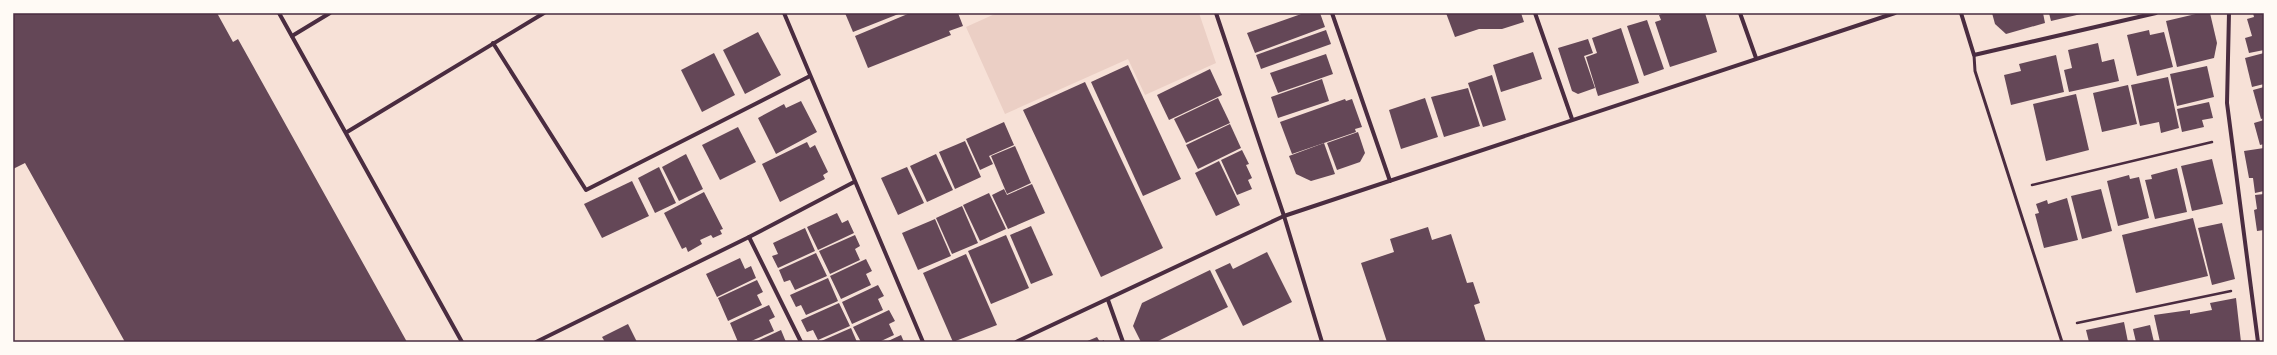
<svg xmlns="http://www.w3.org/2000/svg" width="2277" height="355" viewBox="0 0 2277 355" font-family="'Golos Text',sans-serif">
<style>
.green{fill:#ebcfc5}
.building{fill:#644757}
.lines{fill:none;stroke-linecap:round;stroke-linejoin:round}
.path{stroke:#4a2c40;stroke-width:2.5}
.service{stroke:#4a2c40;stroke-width:3}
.minor{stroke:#4a2c40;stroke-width:4}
.neatline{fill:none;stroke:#4a2c40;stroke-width:1.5}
</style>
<rect width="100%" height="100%" fill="#f7e1d7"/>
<path class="green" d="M997 13H1199L1216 63 1145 95 1128 59 1005 114 966 27Z"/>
<g class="building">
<path d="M13 13H217L233 42 238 39 407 342H125L25 163 13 169Z"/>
<path d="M845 13H901L853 32Z"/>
<path d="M910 13H958L963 26 949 31 951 35 868 68 855 36Z"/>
<path d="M1304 13H1320L1325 27 1255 53 1247 33Z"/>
<path d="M1446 13H1521L1524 22 1502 29H1479L1455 37Z"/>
<path d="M1665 13H1705L1717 52 1670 67 1655 22 1661 20 1659 15Z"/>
<path d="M1992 13H2043L2045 23 2006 34 1995 24Z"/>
<path d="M2049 13H2081V14L2051 21Z"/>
<path d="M2200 13H2210L2217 43 2214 58 2177 67 2166 21Z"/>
<path d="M2253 13H2264V50L2249 53 2245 38 2252 36 2247 19 2254 17Z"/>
<path d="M1647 20 1664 69 1644 76 1627 26Z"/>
<path d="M1621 28 1639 83 1598 96 1586 57 1597 53 1592 38Z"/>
<path d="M1326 30 1331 44 1261 69 1256 55Z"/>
<path d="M2149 30 2150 35 2164 32 2173 67 2137 76 2127 35Z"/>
<path d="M758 32 781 75 745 94 723 50Z"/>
<path d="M1588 39 1593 53 1584 56 1595 88 1578 94 1572 91 1558 48Z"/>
<path d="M2098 43 2102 62 2114 59 2119 81 2069 92 2064 70 2072 68 2068 50Z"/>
<path d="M1533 52 1542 79 1501 92 1493 65Z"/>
<path d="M714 53 735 95 702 112 681 70Z"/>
<path d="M2264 53V84L2252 87 2245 58Z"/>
<path d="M1326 54 1333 74 1278 93 1270 73Z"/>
<path d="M2056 55 2064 92 2011 105 2004 75 2021 71 2019 64Z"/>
<path d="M1128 65 1181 179 1143 196 1091 82Z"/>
<path d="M2207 66 2214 97 2177 106 2170 74Z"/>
<path d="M1210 69 1222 95 1169 120 1157 95Z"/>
<path d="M1492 75 1506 120 1483 127 1468 83Z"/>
<path d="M2168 77 2179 128 2161 133 2159 122 2140 126 2131 85Z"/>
<path d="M1322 79 1329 101 1278 118 1271 97Z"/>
<path d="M1085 82 1163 248 1101 277 1023 110Z"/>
<path d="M2128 85 2137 124 2102 132 2093 93Z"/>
<path d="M2264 87V118L2261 119 2253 90Z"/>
<path d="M1468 88 1480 126 1444 137 1431 97Z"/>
<path d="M2076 94 2089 150 2046 161 2033 104Z"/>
<path d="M1218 98 1230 123 1186 143 1174 119Z"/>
<path d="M1425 98 1438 137 1401 149 1389 110Z"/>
<path d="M1345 99 1346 101 1352 99 1362 127 1355 129 1356 132 1292 154 1280 122Z"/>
<path d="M801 101 817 132 776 154 758 118 784 104 786 108Z"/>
<path d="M2209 102 2213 118 2202 120 2204 127 2182 132 2177 109Z"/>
<path d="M2264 120V144L2260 145 2254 123Z"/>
<path d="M1004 122 1014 145 989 156 993 164 980 170 966 139Z"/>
<path d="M1230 124 1241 148 1198 169 1186 145Z"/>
<path d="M738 127 756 162 720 180 702 145Z"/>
<path d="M1358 132 1365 153 1360 162 1337 170 1327 143Z"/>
<path d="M965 141 981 177 955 189 939 152Z"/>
<path d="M807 142 810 148 815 145 828 172 823 175 825 179 780 202 762 164Z"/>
<path d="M1324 143 1335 174 1311 181 1296 174 1289 156Z"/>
<path d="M1015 146 1031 183 1007 194 991 156Z"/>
<path d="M2264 148V191L2255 193 2253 178H2249L2244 151Z"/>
<path d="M1242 150 1249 164 1246 165 1252 178 1248 180 1252 189 1237 195 1221 160Z"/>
<path d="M686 154 703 189 679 201 662 167Z"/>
<path d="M936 154 953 190 927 202 910 166Z"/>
<path d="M2212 159 2223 204 2192 211 2181 166Z"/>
<path d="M1219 161 1240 205 1216 216 1195 173Z"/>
<path d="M659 167 676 203 655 213 638 178Z"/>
<path d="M907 167 924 203 898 215 881 178Z"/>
<path d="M2177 168 2187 212 2155 219 2145 180 2152 179 2151 175Z"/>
<path d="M2129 175 2130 179 2139 177 2149 218 2118 226 2107 181Z"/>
<path d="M632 181 649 216 602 238 584 204Z"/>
<path d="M1032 184 1045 213 1008 229 992 195 1004 189 1007 195Z"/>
<path d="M2101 189 2112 231 2082 239 2071 196Z"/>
<path d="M704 192 723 229 720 230 722 234 713 238 711 235 700 240 702 244 688 252 686 247 682 249 664 213Z"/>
<path d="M989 193 1006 229 980 241 963 205Z"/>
<path d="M2264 194V230L2257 231 2254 210 2257 209 2255 195Z"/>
<path d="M2067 198 2078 240 2044 248 2035 214 2039 213 2036 204 2047 200 2048 204Z"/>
<path d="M962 206 978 243 952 254 936 218Z"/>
<path d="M837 213 842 223 848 220 854 233 818 250 807 227Z"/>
<path d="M2193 218 2208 276 2136 293 2122 235Z"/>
<path d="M935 219 951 256 918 270 902 233Z"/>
<path d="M2222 223 2235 279 2212 285 2198 228Z"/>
<path d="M1031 226 1053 275 1031 284 1010 235Z"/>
<path d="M1428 227 1432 240 1451 234 1467 283 1473 282 1480 303 1474 305 1486 342H1387L1361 263 1394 252 1390 239Z"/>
<path d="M805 228 815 251 778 268 772 256 778 254 773 243Z"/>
<path d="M855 235 860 246 855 249 860 260 830 274 819 251Z"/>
<path d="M1006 235 1029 288 991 304 968 251Z"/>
<path d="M1267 252 1292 302 1243 326 1215 270 1230 263 1233 269Z"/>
<path d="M816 253 827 276 795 290 790 280 784 282 779 270Z"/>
<path d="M966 254 997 325 953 342 923 273Z"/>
<path d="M740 258 745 269 751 266 756 278 717 297 706 274Z"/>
<path d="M866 259 872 271 866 274 871 285 841 299 830 276Z"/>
<path d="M1210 270 1228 307 1156 342H1141L1133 326 1142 303Z"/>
<path d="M828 278 838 301 806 315 801 305 796 307 790 295Z"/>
<path d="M757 280 763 292 757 295 762 305 728 321 718 298Z"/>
<path d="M878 285 884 296 878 299 883 310 852 324 842 302Z"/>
<path d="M2236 298 2241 342H2160L2154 315 2190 310V314L2212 310 2210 303Z"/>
<path d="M839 303 850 326 818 340 813 330 807 332 801 320Z"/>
<path d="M769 305 775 317 769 320 774 331 749 342H738L730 323Z"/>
<path d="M889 310 895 321 889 324 894 335 879 342H861L853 327Z"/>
<path d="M2124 322 2128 342H2089L2086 330Z"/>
<path d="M628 324 637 342H605L602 337Z"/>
<path d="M2150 325 2154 342H2136L2133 329Z"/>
<path d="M851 328 857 342H819Z"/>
<path d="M781 330 786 342H755Z"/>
<path d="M901 335 904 342H886Z"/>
<path d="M1097 337 1100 342 1104 340V342H1085Z"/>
</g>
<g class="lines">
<g class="path">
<path d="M2032 185 2212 142"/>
<path d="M2077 323 2231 291"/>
</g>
<path class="service" d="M1974 55 1975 71 2062 342"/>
<g class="minor">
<path d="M279 13 462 342"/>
<path d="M784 13 923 342"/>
<path d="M1216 13 1284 216 1322 342"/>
<path d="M1332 13 1390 181"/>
<path d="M1535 13 1572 119"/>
<path d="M1740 13 1756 58"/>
<path d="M1961 13 1974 55 2156 13"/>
<path d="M2229 13 2227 103 2258 342"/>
<path d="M292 36 330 13"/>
<path d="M493 43 586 190 810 76"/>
<path d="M347 132 544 13"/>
<path d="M749 237 801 342"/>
<path d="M1108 300 1123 342"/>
<path d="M536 342 749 237 854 182"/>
<path d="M1016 342 1284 216 1895 13"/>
</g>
</g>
<rect width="2277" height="355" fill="none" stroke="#fffaf5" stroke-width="28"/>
<rect x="14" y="14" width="2249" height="327" class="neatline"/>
</svg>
